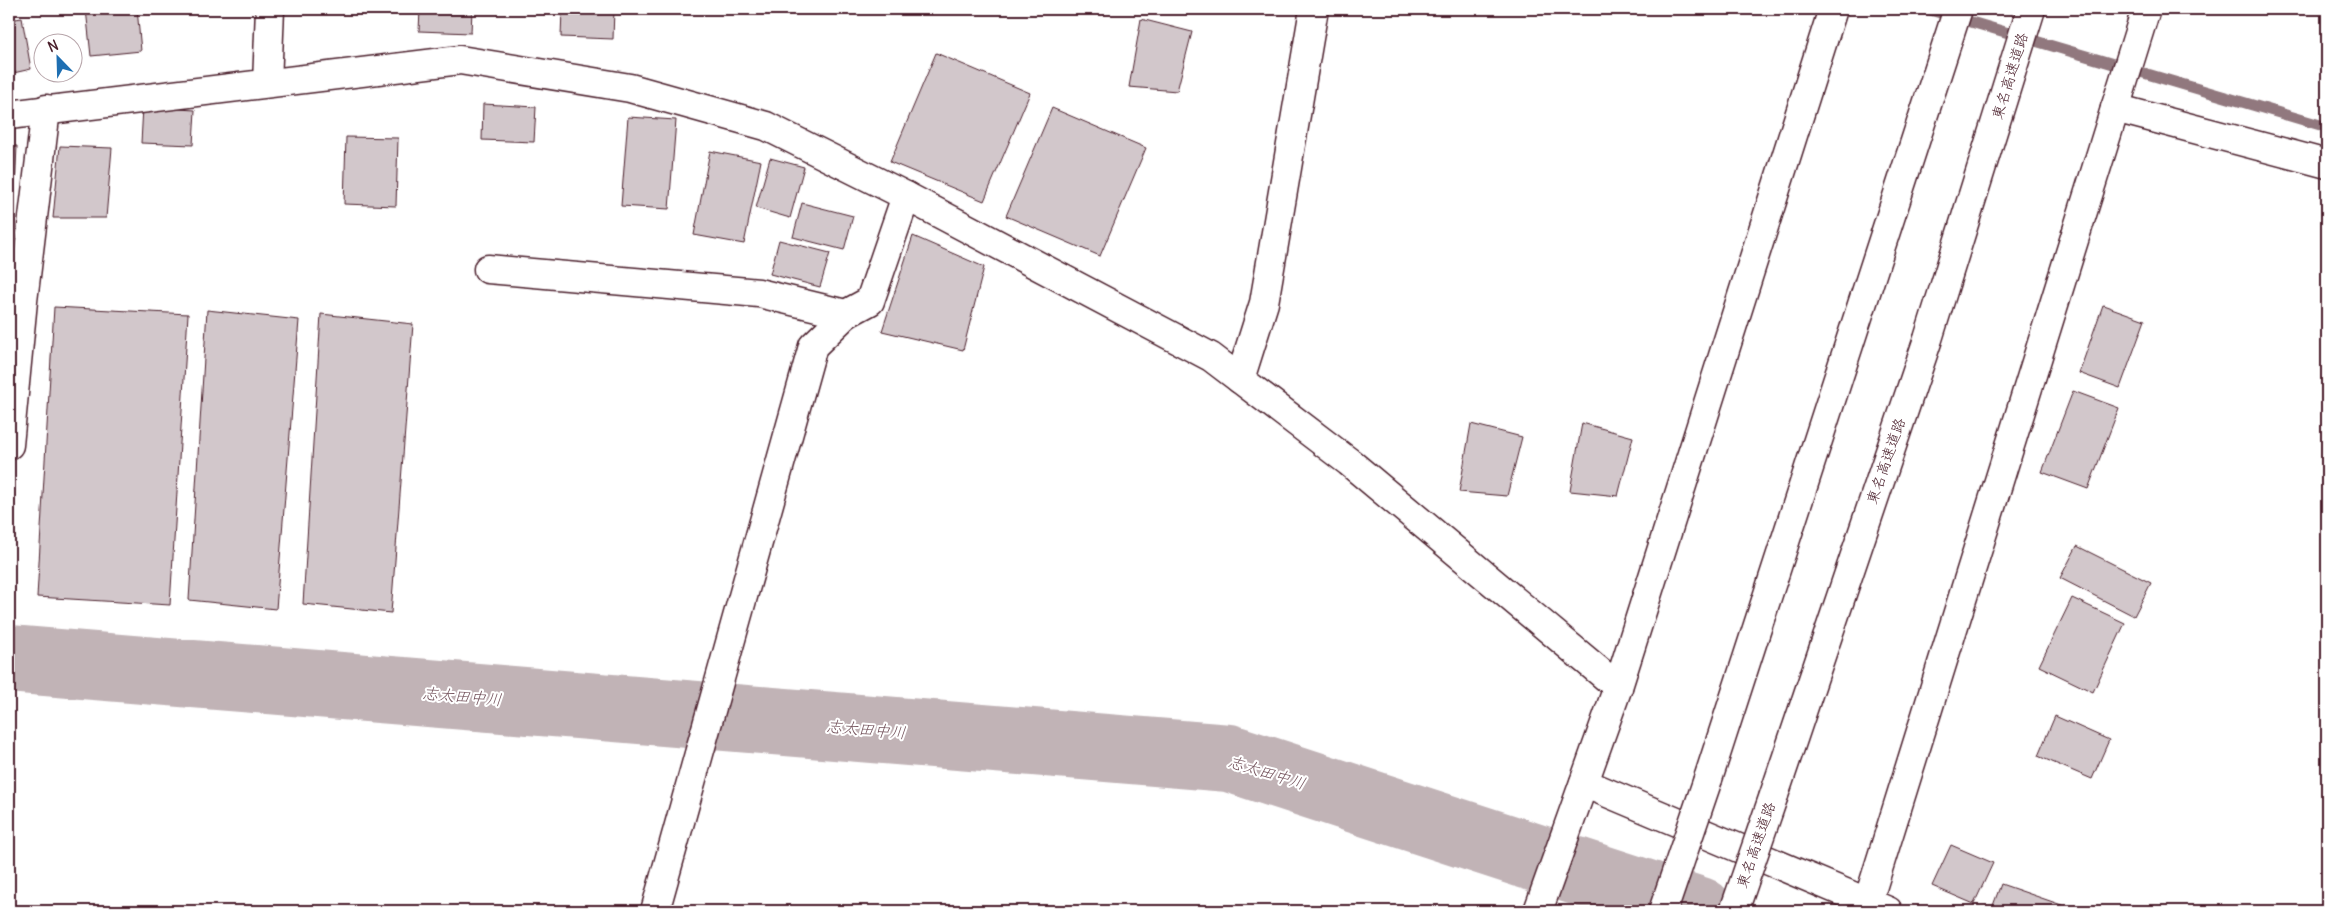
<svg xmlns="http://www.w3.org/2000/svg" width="2336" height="920" viewBox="0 0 2336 920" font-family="Delius,'Klee One',sans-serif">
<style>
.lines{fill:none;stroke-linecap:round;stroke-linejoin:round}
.stream{stroke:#91787e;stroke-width:11}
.river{stroke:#c1b3b6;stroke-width:68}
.building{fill:#d2c7cb;stroke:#4a1f2b}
.street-casing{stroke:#4a1f2b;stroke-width:31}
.highway-casing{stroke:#4a1f2b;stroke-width:31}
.street{stroke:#fff;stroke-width:28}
.highway{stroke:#fff;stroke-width:28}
.highway-bridge-casing{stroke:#4a1f2b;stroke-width:31;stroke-linecap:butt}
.highway-bridge{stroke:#fff;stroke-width:28}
.labels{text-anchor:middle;stroke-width:4;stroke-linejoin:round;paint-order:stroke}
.street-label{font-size:15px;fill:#4a1f2b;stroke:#fff}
.water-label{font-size:16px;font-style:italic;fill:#74535c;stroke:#fff}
</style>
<rect width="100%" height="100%" fill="#fff"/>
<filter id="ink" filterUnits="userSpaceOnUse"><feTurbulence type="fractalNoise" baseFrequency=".02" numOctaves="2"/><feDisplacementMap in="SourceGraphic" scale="10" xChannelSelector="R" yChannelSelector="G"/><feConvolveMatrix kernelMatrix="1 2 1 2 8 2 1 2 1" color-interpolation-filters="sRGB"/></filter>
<g filter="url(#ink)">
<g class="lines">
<path class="stream" d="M1927 9 2327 127"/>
<path class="river" d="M9 659 1229 758 1700 911"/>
</g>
<g class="building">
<path d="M86 9H137L141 51 91 56Z"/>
<path d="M420 9H472L471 33 419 31Z"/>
<path d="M562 9H614L613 39 561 37Z"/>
<path d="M22 18 31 69 9 74V20Z"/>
<path d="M1141 19 1192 32 1177 91 1129 87Z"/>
<path d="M936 53 1030 93 984 201 890 162Z"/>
<path d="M483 104 536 107 534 142 482 140Z"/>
<path d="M143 107 195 110 193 145 141 143Z"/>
<path d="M1052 108 1146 148 1100 256 1006 216Z"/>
<path d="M628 117 676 120 669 209 621 206Z"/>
<path d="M346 137 398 138 396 206 344 204Z"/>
<path d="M9 146H17L14 210H9Z"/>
<path d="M60 146 112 148 106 218H53Z"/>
<path d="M710 151 761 161 744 244 694 235Z"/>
<path d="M770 158 804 167 790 218 756 208Z"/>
<path d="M802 203 853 216 844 250 793 237Z"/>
<path d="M913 236 984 267 963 350 882 331Z"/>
<path d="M779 240 830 253 820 287 770 274Z"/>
<path d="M2103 305 2145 320 2120 388 2079 373Z"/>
<path d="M54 307 188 314 170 605 37 597Z"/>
<path d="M207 310 299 320 276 609 189 600Z"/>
<path d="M321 314 413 324 391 613 303 604Z"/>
<path d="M2073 391 2119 408 2088 489 2042 472Z"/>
<path d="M1582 423 1633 437 1618 496 1570 491Z"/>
<path d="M1471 424 1522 437 1507 496 1459 492Z"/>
<path d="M2077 546 2151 583 2134 616 2060 578Z"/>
<path d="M2072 598 2125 623 2093 692 2039 666Z"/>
<path d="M2055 716 2109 740 2092 779 2038 756Z"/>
<path d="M1951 845 1993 863 1974 904 1932 886Z"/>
<path d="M2001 884 2076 910 2075 911H1991Z"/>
</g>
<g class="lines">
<defs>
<g id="street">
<path d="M267 83 270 9"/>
<path d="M2115 108 2327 164"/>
<path d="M9 115 460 60 630 88 766 126 906 196 1211 357 1349 462 1618 687"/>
<path d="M488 269 759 293 846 314 870 301 906 196"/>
<path d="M1240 379 1264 303 1314 9"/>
<path d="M9 445 23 301 46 109"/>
<path d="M1584 783 1888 911"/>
<path d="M655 911 813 346 846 314"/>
<path d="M1538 911 1618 687 1833 9"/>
<path d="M1865 911 2146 9"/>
</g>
<g id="highway">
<path d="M1708 779 1958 9"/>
<path d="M1774 795 1928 339 2031 9"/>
</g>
</defs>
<use href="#street" class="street-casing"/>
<use href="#highway" class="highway-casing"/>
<use href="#street" class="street"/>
<use href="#highway" class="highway"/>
<defs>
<g id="highway-bridge">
<path d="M1663 911 1708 779"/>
<path d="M1734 911 1774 795"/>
</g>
</defs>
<use href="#highway-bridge" class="highway-bridge-casing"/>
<use href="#highway-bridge" class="highway-bridge"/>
</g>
</g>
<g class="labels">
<g class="street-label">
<text transform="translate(2010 76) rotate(-73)" y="5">東名高速道路</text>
<text transform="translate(1886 461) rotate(-71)" y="5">東名高速道路</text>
<text transform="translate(1756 845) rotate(-71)" y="5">東名高速道路</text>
</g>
<g class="water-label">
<text transform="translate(462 696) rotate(5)" y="6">志太田中川</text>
<text transform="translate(866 729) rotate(5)" y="6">志太田中川</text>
<text transform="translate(1267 772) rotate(17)" y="6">志太田中川</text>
</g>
</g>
<rect width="2336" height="920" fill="none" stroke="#fff" stroke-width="30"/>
<rect x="15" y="15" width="2306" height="890" fill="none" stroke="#4a1f2b" stroke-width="2" filter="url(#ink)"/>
<g transform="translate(58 58) rotate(337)"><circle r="24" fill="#ffffff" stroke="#b7a5aa"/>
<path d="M0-4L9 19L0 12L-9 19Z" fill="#1f6fb2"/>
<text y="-8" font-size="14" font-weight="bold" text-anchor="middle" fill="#4a1f2b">N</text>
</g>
</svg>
